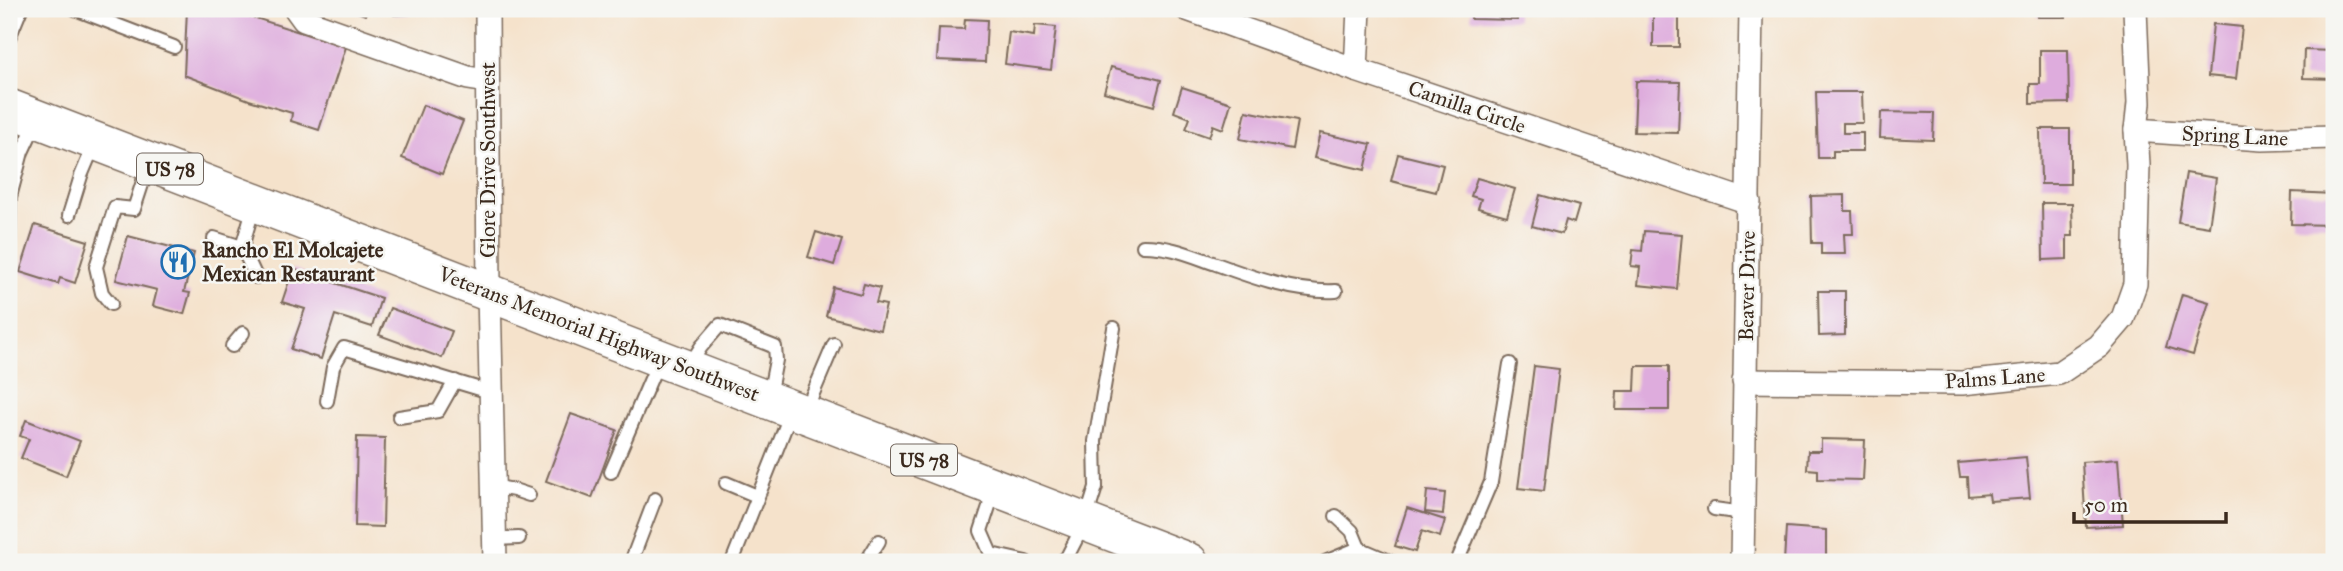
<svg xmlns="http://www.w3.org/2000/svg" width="2343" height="571" viewBox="0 0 2343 571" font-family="'IM FELL Great Primer',serif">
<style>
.building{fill:#deacdd}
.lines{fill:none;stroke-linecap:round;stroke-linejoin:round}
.service-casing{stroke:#7c6a5b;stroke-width:16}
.minor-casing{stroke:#7c6a5b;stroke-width:26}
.primary-casing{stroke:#7c6a5b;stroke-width:40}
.service{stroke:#fff;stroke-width:12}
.minor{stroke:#fff;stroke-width:23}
.primary{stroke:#fff;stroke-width:37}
.labels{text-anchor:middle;stroke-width:5;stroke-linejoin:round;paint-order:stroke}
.shield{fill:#f6f6f2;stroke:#73675e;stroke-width:2}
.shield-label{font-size:19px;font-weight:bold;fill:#3b2a1e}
.street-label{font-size:21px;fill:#3b2a1e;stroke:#f6f6f2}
.poi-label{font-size:21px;font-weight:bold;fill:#3b2a1e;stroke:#f6f6f2;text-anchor:start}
</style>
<rect width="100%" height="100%" fill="#f6f6f2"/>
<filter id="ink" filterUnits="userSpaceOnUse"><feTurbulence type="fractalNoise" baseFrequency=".0143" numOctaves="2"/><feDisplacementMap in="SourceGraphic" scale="14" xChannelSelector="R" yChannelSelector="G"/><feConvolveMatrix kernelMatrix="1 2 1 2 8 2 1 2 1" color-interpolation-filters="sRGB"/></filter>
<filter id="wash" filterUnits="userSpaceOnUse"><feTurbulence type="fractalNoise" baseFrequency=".00686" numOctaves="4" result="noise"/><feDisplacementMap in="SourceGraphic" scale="28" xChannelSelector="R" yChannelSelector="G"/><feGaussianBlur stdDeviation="1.57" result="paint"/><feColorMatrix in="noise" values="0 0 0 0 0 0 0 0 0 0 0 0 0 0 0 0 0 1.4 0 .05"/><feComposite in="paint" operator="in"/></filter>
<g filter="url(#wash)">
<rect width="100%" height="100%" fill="#f5e2cb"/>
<g id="blocks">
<g class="building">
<path d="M187 9H227L346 47 319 130 291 121 292 113 249 100 184 75Z"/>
<path d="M350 9H367L365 15Z"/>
<path d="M394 9H410V14L394 15Z"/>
<path d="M1472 9H1517V20L1471 19Z"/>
<rect x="1653" y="9" width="26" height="38"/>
<path d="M2037 9H2066V17H2038Z"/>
<path d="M965 19 987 20 985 62 937 60 939 28 964 29Z"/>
<path d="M2213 24 2242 27 2236 79 2208 76Z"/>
<path d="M1035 25 1056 27 1051 70 1005 64 1009 32 1034 36Z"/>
<path d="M2040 50H2068L2069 103 2030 104V84H2040Z"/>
<path d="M2304 50 2334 51V79L2303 78Z"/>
<path d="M1111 67 1161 80 1154 106 1104 92Z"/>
<path d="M1636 81 1680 82 1678 133 1634 132Z"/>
<path d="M1182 87 1231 103 1223 129 1213 125 1209 137 1186 129 1190 118 1174 112Z"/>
<path d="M1816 92H1862L1863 123H1843V133H1863V151H1833V158H1818Z"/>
<path d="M423 105 463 121 442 174 402 158Z"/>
<path d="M1246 111 1297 121 1292 149 1240 139Z"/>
<path d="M1881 112 1934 113 1933 140 1880 138Z"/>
<path d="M2040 129H2070V184H2041Z"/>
<path d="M1320 133 1371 144 1365 170 1314 158Z"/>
<path d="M1398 154 1443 165 1436 192 1391 181Z"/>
<path d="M2186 173 2216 178 2209 227 2178 222Z"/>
<path d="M1477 178 1515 189 1507 216 1478 208 1481 199 1471 196Z"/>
<path d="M2292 192 2333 194 2332 225 2291 224Z"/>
<path d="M1540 195 1579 206 1574 223 1566 220 1562 234 1532 226Z"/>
<path d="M1845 195V211H1852L1853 234H1844L1845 254H1821V243H1812L1811 196Z"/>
<path d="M2042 203H2072L2073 236H2067V259L2043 260Z"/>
<path d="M35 225 88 241 75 283 60 278 58 284 20 272Z"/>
<path d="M1644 231 1682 234 1677 289 1638 285 1640 267 1631 266 1633 250 1642 251Z"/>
<path d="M816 232 842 240 834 265 808 257Z"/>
<path d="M128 236 194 253 184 292 190 293 184 314 153 306 157 290 116 280Z"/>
<path d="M293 269 381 298 372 327 335 315 321 359 291 349 305 309 282 302Z"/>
<path d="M864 284 880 288 876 303 886 305 880 330 826 316 833 287 861 294Z"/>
<path d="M1818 291H1845V335L1819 336Z"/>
<path d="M2182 294 2209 302 2193 355 2166 347Z"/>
<path d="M390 308 452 331 442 358 379 335Z"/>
<path d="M1534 366 1559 369 1544 491 1518 488Z"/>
<path d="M1636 366H1669V410H1616L1617 391H1635Z"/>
<path d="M571 414 617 430 592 498 546 481Z"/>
<path d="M26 420 80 441 66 476 21 458 29 439 20 436Z"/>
<path d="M357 437 385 438 383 527 355 526Z"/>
<path d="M1821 439 1865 440 1863 480 1818 479V470L1807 469 1808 451H1821Z"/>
<path d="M2026 457 2030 498 1990 501 1989 494 1968 496 1967 477H1960L1958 463Z"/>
<path d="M2118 459 2123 525 2086 527 2082 462Z"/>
<path d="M1427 491 1445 493 1443 514 1425 512Z"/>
<path d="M1407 508 1445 520 1440 537 1422 531 1415 552 1395 546Z"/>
<path d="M1786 527 1826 530V562H1784Z"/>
</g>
</g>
</g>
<g filter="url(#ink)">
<use href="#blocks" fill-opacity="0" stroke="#7c6a5b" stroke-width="2"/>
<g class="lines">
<defs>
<g id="service">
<path d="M75 9 174 47"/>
<path d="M9 38 21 9"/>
<path d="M254 206 242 247 256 277"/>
<path d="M69 215 81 176 94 145"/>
<path d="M214 238 242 247"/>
<path d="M9 245 10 197 22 152 36 122"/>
<path d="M1143 246C1171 246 1190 255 1216 264 1254 278 1296 293 1336 291"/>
<path d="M111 304 102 293 96 267 115 207 134 209 148 166"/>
<path d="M232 346 243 333"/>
<path d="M689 366 701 347 720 325 775 347 776 360 769 396"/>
<path d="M327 401 333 367 344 348 490 392"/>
<path d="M806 410 834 344"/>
<path d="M399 417 438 411 455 381"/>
<path d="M611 472 659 360"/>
<path d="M726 483 757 496"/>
<path d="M493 486 514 490 529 495"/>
<path d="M994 491 981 531 991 554 1026 562"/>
<path d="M1714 509 1743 513"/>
<path d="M1336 516 1352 531 1359 548"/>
<path d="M495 539 519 538"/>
<path d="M631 562 655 499"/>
<path d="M732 562 791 413"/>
<path d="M866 562 879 541"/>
<path d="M1061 562 1067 557 1085 522 1096 487 1095 441 1114 328"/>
<path d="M1325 562 1359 548 1392 562"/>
<path d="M1457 562 1491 482 1510 364"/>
</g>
<g id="minor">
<path d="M296 9 304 20 468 78 487 81"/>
<path d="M487 9 489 292 495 562"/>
<path d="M1187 9 1356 70 1749 202"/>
<path d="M1356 70 1359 9"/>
<path d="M2136 130 2262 139 2334 137"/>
<path d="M1744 381 1962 383 2059 373 2099 346 2123 318 2135 284 2138 165 2136 130 2139 103 2135 9"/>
<path d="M1742 562 1751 9"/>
</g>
<path id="primary" d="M9 108 1189 562"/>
</defs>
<use href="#service" class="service-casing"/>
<use href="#minor" class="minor-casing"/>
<use href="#primary" class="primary-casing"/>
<use href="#service" class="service"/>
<use href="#minor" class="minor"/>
<use href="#primary" class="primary"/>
</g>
</g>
<defs>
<symbol id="restaurant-ring" viewBox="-11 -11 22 22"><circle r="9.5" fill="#f6f6f2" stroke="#1f6fb2" stroke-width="1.5"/><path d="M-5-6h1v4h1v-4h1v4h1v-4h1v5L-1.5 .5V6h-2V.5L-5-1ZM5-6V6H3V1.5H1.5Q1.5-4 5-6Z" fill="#1f6fb2"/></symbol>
</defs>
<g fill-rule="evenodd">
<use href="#restaurant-ring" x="159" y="243" width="38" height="38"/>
</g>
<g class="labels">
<g class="shield">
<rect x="137" y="153.5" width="66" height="31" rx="5"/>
<rect x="891" y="444.5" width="66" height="31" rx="5"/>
</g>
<g class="shield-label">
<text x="170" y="176">US 78</text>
<text x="924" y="467">US 78</text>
</g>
<g class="street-label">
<text transform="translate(1467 107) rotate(19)" y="7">Camilla Circle</text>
<text transform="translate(2235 136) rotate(3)" y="7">Spring Lane</text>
<text transform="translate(488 160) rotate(-90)" y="7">Glore Drive Southwest</text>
<text transform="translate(1747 286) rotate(-89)" y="7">Beaver Drive</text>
<text transform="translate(599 334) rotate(21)" y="7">Veterans Memorial Highway Southwest</text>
<text transform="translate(1995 378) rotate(-4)" y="7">Palms Lane</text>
</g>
<g class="poi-label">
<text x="202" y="257">Rancho El Molcajete<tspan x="202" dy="24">Mexican Restaurant</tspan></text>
</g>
</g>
<rect width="2343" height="571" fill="none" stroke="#f6f6f2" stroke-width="35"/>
<path d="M2074 512v10h152v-10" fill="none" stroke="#3b2a1e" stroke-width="3.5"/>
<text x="2084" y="512" font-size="21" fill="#3b2a1e" stroke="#f6f6f2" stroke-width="5" paint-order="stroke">50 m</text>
</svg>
